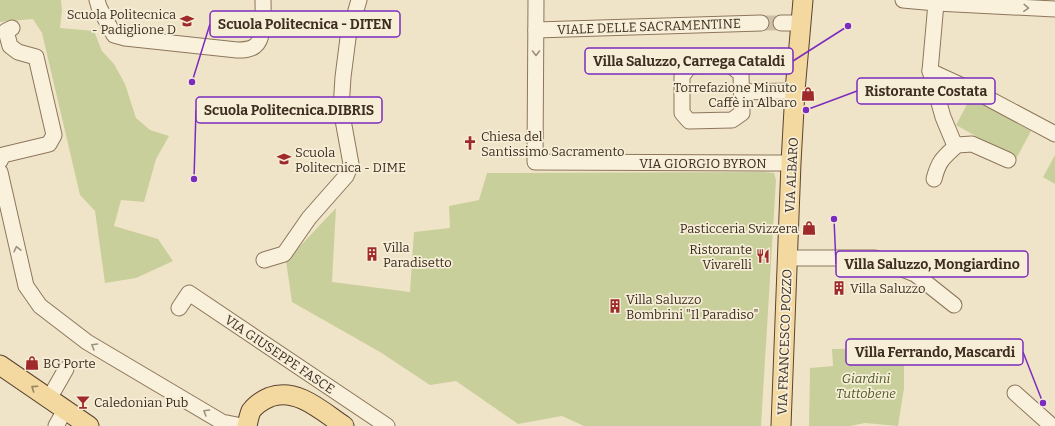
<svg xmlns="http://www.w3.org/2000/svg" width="1055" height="426" viewBox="0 0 1055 426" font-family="Bitter,serif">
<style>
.green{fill:#c9cf9b}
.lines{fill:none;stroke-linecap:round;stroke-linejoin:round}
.minor-tunnel{stroke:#ccc0a6;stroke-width:15;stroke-dasharray:15 8;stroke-linecap:butt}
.minor-casing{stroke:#8d765c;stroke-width:17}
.major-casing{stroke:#5b4430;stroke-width:21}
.minor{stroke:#faf1dc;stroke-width:15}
.major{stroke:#f3d9a0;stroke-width:19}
.oneway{stroke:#9c907e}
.oneway2{stroke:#988460}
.labels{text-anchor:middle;stroke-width:3.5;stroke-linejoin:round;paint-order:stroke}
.poi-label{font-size:13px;fill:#3d2e20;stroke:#f7eed8;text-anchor:start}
.street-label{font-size:13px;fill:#3d2e20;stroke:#f7eed8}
.park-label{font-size:13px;font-style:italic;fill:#4d5a26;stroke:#f7eed8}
.leader{fill:none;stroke:#7b2cbf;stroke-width:1.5}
.callout-dot{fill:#7b2cbf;stroke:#f7eed8;stroke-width:1.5}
.callout{fill:#f7eed8;stroke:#7b2cbf;stroke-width:1.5}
.callout-label{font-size:14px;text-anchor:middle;font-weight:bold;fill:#3d2e20}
</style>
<rect width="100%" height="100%" fill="#f0e4c8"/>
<g class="green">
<path d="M0 0H61L62 11 60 28 94 31 102 51 114 64 125 84 136 118 150 130 169 136 156 159 144 202 121 200 114 226 158 239 173 261 136 278 105 283 95 211 80 195 42 33 33 19 0 22Z"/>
<path d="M971 97 1031 131 1016 159 956 125Z"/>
<path d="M1055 155V184L1043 177Z"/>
<path d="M764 172 774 173 776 180 761 426H584L562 416 518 424 456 381 430 385 380 352 292 302 286 261 336 208 332 282 410 292 414 232 450 228 449 206 479 200 487 173Z"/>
<path d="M899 348 904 366V388L898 426 865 423 850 426H809L810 368 833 366 832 349Z"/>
</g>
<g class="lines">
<path class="minor-tunnel" d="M761 23H781"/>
<defs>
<g id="minor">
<path d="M97 0 99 7 114 35 125 38 237 50C243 50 250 50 255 46 265 39 263 11 263 0"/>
<path d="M536 0 535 162 791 163"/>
<path d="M903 0 936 3 1055 9"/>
<path d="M936 3 930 71 943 117 953 141 957 145 972 144 1008 160"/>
<path d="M781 23H801"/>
<path d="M536 30 761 23"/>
<path d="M730 65 741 74 742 113 732 120 689 121 682 113V76L690 66Z"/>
<path d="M930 71 980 94 1055 134"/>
<path d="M742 92 795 91"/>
<path d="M0 161 3 155 49 144 54 135 36 57 18 52 10 46 6 31 12 28"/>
<path d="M0 172 26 286 40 306 87 342 222 422 242 426"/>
<path d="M934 179C939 160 943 158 957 145"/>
<path d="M788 258H875L915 274 954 305"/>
<path d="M264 260 284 254 309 218 346 176 351 164 341 109 343 77 348 38 359 0"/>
<path d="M179 308 189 293 387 426"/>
<path d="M54 390 66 369"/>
<path d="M1015 393 1052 426"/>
<path d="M56 426 65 410"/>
</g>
<g id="major">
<path d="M0 365 89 426"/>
<path d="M247 426C248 421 249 416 251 411 256 404 263 400 270 397 297 387 323 412 344 426"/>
<path d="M781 426 791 163 795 91 803 0"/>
</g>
</defs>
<use href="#minor" class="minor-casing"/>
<use href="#major" class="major-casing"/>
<use href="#minor" class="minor"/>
<use href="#major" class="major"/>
</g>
<defs><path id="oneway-chevron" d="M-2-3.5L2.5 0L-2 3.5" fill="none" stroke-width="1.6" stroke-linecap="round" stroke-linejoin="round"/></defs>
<g class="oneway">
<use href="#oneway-chevron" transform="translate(1026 8) rotate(3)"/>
<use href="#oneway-chevron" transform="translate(536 53) rotate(90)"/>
<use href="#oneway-chevron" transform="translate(17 249) rotate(-103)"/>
<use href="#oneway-chevron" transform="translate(94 346) rotate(-149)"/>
<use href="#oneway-chevron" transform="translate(206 412) rotate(-149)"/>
</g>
<use class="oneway2" href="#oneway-chevron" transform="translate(34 388) rotate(-146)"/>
<defs>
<symbol id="university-bare" viewBox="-9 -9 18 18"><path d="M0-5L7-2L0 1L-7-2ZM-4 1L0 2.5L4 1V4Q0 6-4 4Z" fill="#9e2a2b" stroke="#f7eed8" stroke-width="2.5" paint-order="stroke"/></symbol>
<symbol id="shop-bare" viewBox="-9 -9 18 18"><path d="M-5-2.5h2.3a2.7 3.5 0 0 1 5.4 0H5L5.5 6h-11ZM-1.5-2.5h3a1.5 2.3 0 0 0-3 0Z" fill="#9e2a2b" stroke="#f7eed8" stroke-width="2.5" paint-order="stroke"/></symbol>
<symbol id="church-bare" viewBox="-9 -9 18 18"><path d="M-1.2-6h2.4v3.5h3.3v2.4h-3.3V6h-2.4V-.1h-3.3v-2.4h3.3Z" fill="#9e2a2b" stroke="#f7eed8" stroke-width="2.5" paint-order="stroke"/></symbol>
<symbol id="building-bare" viewBox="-9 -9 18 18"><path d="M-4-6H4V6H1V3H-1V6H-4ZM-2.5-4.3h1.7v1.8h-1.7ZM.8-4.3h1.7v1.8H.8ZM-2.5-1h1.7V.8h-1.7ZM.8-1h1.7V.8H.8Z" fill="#9e2a2b" stroke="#f7eed8" stroke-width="2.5" paint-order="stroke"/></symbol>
<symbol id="restaurant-bare" viewBox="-9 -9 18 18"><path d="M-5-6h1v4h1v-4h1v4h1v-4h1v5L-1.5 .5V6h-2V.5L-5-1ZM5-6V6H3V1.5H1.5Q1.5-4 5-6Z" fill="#9e2a2b" stroke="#f7eed8" stroke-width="2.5" paint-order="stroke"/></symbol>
<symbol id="bar-bare" viewBox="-9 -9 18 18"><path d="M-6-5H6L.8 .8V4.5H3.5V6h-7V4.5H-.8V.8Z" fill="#9e2a2b" stroke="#f7eed8" stroke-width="2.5" paint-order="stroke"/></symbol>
</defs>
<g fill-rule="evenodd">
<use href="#university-bare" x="177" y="11" width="20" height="20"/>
<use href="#shop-bare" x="798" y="84" width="20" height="20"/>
<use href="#church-bare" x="460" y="133" width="20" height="20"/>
<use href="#university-bare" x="274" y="149" width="20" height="20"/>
<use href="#shop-bare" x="799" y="218" width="20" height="20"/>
<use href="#building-bare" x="362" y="244" width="20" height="20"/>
<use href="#restaurant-bare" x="753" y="246" width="20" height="20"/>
<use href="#building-bare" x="829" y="278" width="20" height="20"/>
<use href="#building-bare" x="605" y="296" width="20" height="20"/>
<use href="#shop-bare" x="22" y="353" width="20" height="20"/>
<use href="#bar-bare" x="73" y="392" width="20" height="20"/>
</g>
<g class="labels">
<g class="poi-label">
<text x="176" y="19" text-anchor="end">Scuola Politecnica<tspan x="176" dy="15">- Padiglione D</tspan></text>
<text x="797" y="92" text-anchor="end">Torrefazione Minuto<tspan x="797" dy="15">Caffè in Albaro</tspan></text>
<text x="481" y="141">Chiesa del<tspan x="481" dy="15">Santissimo Sacramento</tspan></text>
<text x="295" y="157">Scuola<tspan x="295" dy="15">Politecnica - DIME</tspan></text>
<text x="798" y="233" text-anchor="end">Pasticceria Svizzera</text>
<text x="383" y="252">Villa<tspan x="383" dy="15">Paradisetto</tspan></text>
<text x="752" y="254" text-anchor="end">Ristorante<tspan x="752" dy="15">Vivarelli</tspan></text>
<text x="850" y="293">Villa Saluzzo</text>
<text x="626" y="304">Villa Saluzzo<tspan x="626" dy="15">Bombrini "Il Paradiso"</tspan></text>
<text x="43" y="368">BG Porte</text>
<text x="94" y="407">Caledonian Pub</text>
</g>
<g class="street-label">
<text transform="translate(649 26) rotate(-2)" y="5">VIALE DELLE SACRAMENTINE</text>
<text x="703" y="168">VIA GIORGIO BYRON</text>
<text transform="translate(791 175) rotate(-87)" y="5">VIA ALBARO</text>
<text transform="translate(784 342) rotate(-88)" y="5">VIA FRANCESCO POZZO</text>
<text transform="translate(280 354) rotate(34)" y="5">VIA GIUSEPPE FASCE</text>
</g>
<g class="park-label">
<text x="866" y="383">Giardini<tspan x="866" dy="15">Tuttobene</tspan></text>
</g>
</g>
<path class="leader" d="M192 82L210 24M848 26L793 61M806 110L857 91M194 179L196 110M834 219L836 264M1043 403L1023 352"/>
<g class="callout-dot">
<circle cx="192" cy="82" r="4"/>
<circle cx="848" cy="26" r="4"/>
<circle cx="806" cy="110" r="4"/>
<circle cx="194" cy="179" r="4"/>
<circle cx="834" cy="219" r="4"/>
<circle cx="1043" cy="403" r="4"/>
</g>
<g class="callout">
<rect x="210" y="11" width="190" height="26" rx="4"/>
<rect x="585" y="48" width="208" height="26" rx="4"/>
<rect x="857" y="78" width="138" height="26" rx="4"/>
<rect x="196" y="97" width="186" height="26" rx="4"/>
<rect x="836" y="251" width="192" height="26" rx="4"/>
<rect x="846" y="339" width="177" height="26" rx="4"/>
</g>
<g class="callout-label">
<text x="305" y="29">Scuola Politecnica - DITEN</text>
<text x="689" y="66">Villa Saluzzo, Carrega Cataldi</text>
<text x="926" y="96">Ristorante Costata</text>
<text x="289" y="115">Scuola Politecnica.DIBRIS</text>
<text x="932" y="269">Villa Saluzzo, Mongiardino</text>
<text x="935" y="357">Villa Ferrando, Mascardi</text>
</g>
</svg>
